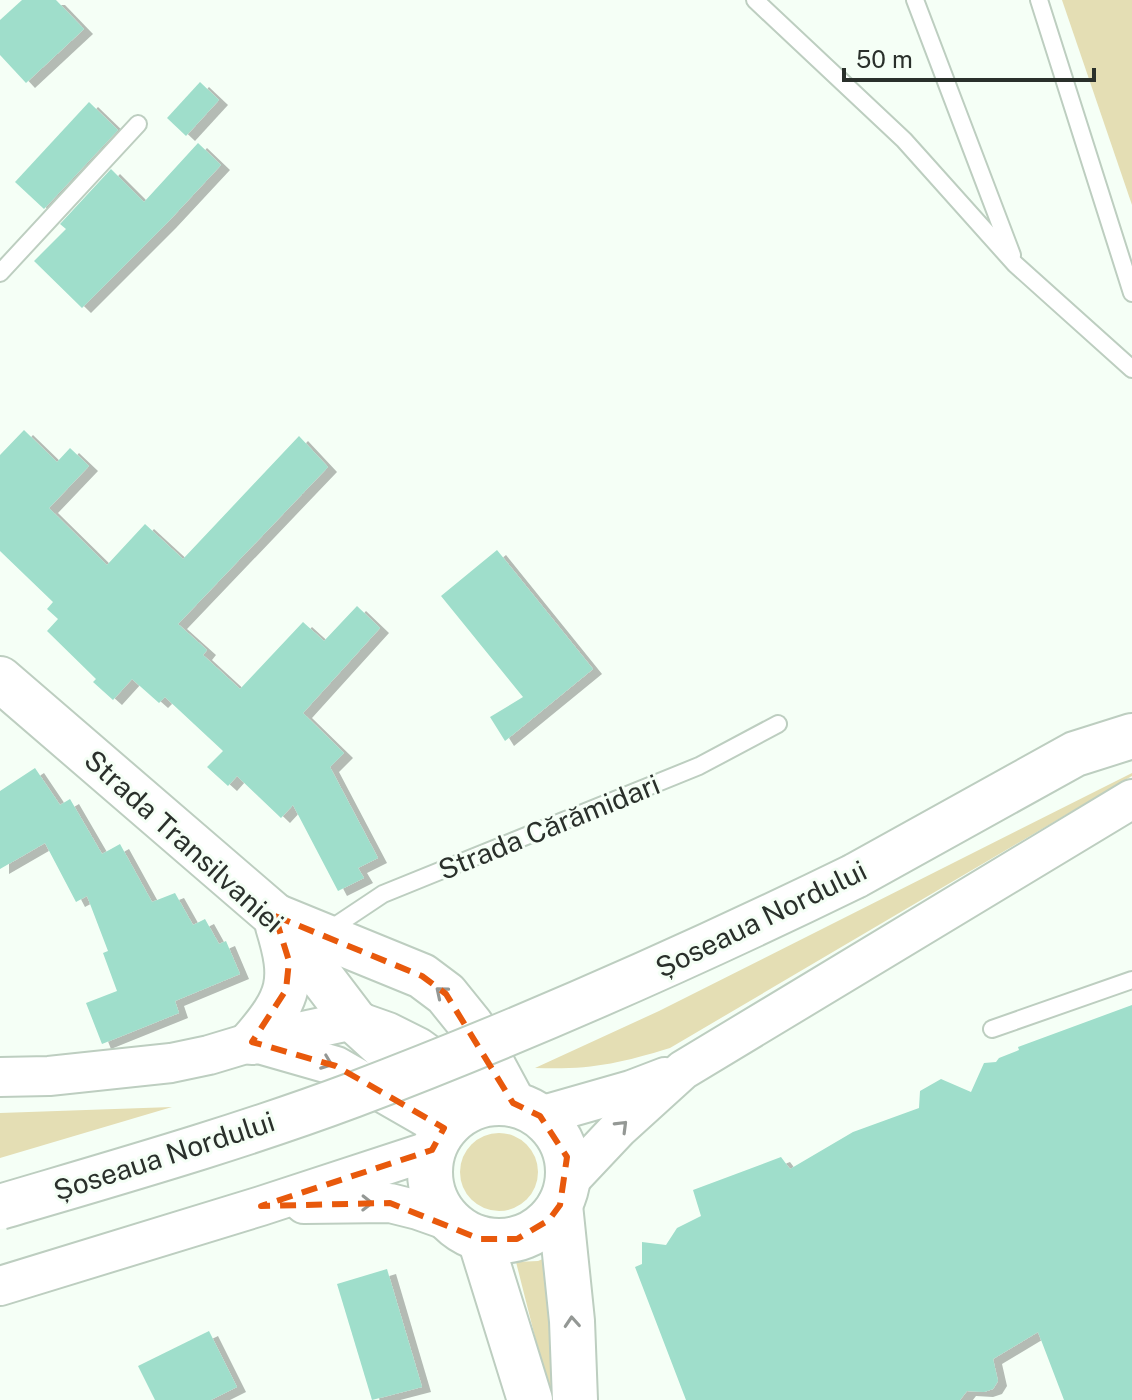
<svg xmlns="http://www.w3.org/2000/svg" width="1132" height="1400" viewBox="0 0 1132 1400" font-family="'Public Sans',sans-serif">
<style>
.green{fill:#e4deb4}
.building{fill:#9fdecb;filter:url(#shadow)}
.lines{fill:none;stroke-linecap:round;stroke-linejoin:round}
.service-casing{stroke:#bdcec0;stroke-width:20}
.tertiary-casing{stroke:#bdcec0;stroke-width:42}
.primary-casing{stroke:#bdcec0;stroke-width:48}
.service{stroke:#fff;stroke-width:16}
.tertiary{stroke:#fff;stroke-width:38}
.primary{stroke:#fff;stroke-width:44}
.primary-bridge-casing{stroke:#bdcec0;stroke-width:48;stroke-linecap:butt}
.primary-bridge{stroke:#fff;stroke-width:44}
.oneway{stroke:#949895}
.marked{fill:none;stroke:#e8590c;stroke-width:6;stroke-dasharray:16 10;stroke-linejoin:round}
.labels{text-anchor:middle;stroke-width:6;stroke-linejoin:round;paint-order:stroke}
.street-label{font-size:28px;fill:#2a302b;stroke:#f5fff6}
</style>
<defs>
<filter id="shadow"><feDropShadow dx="9" dy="5" stdDeviation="0" flood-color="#0004"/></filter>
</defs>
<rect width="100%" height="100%" fill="#f5fff6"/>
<g class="green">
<path d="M1062 0H1132V205Z"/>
<path d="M1132 773V776L670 1048C618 1064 589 1070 535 1068L659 1011Z"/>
<path d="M172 1107 0 1158V1113Z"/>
<circle cx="499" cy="1172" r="39"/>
<path d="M550 1256 560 1400H551L516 1262 538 1261Z"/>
</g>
<g class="building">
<path d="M22 0H56L84 29 26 83 0 55V20Z"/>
<path d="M200 82 219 100 186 136 167 118Z"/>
<path d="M89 102 118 130 44 209 15 182Z"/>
<path d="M198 143 221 165 167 223 82 308 34 261 66 229 60 224 111 169 144 202Z"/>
<path d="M24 430 57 462 70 448 89 466 49 508 107 565 145 524 183 559 299 436 328 467 178 624 207 650 203 655 240 689 303 622 324 641 357 606 380 628 303 713 344 753 330 767 378 858 358 868 364 878 338 891 293 805 281 818 237 776 228 786 207 767 223 751 165 697 159 703 132 679 113 700 93 682 96 679 47 631 58 619 47 609 53 602 0 551V455Z"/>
<path d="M497 550 593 669 505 741 490 717 523 697 441 596Z"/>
<path d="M35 768 60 805 70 799 102 854 120 844 152 902 175 893 193 925 205 919 219 944 226 941 240 974 175 1001 179 1013 102 1044 86 1003 117 991 103 953 108 951 87 896 76 902 45 843 0 869V791Z"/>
<path d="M1132 1005V1400H1064L1038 1332 993 1359 998 1381 993 1389 984 1392 967 1391 960 1400H686L635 1267 642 1264V1242L666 1245 677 1228 701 1216 693 1190 781 1157 790 1169 853 1132 919 1108 920 1091 941 1079 971 1092 984 1063 996 1062 999 1058 1019 1050 1018 1047Z"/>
<path d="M387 1269 422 1387 372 1400 337 1284Z"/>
<path d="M209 1331 237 1387 211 1400H155L138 1366Z"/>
</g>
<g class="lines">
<defs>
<g id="service">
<path d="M755 0 904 140 1015 264 1132 369"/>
<path d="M915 0 1012 255"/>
<path d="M1039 0 1132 293"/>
<path d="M0 273 138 124"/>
<path d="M326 932 383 894 699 766 778 724"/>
<path d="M992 1029 1132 980"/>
</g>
<g id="tertiary">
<path d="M259 1044 336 1066 444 1128"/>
<path d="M0 1077 49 1076 171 1063 209 1055 252 1042 354 1020 388 1032 418 1047 450 1070 483 1103"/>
<path d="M540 1116 631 1090 665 1077"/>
<path d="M568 1182 618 1129 683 1070 1132 799"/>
<path d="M304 1204 390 1203 418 1210 452 1222"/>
<path d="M0 1286 261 1206 432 1150"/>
</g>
<g id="primary">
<path d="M0 679 275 916 354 1020 458 1115"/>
<path d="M855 876 1075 754 1132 736"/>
<path d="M275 916 422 976 446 994 471 1025 513 1103"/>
<path d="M252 1042C290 998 295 981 278 926"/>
<circle cx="499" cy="1172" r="69"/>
<path d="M560 1205 572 1321 575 1400"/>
<path d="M480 1239 530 1400"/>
</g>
</defs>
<use href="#service" class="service-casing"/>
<use href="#tertiary" class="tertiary-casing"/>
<use href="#primary" class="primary-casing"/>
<use href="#service" class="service"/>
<use href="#tertiary" class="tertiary"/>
<use href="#primary" class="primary"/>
<defs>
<path id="primary-bridge" d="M0 1207C118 1172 238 1138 353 1095 524 1030 691 956 855 876"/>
</defs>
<use href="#primary-bridge" class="primary-bridge-casing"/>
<use href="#primary-bridge" class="primary-bridge"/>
</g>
<defs><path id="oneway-chevron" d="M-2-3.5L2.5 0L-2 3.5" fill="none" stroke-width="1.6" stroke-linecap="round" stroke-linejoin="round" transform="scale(2)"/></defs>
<g class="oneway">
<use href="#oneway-chevron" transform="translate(441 992) rotate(-140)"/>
<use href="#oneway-chevron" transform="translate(327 1063) rotate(21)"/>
<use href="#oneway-chevron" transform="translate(622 1126) rotate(-45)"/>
<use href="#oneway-chevron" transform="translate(367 1203) rotate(1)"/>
<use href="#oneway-chevron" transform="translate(572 1322) rotate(-94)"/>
</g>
<path class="marked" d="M275 916 422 976 446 994 513 1103 540 1116 567 1157 560 1205 549 1220 517 1239H480L390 1203 261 1206 432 1150 444 1128 336 1066 252 1042 286 990 289 961Z"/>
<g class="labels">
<g class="street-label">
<text transform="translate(549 827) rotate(-22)" y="10">Strada Cărămidari</text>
<text transform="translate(184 841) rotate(42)" y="10">Strada Transilvaniei</text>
<text transform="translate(761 919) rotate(-26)" y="10">Șoseaua Nordului</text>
<text transform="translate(164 1156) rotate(-18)" y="10">Șoseaua Nordului</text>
</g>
</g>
<path d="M844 68v12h250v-12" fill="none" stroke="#2a302b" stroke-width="4"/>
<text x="856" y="68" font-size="24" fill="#2a302b" stroke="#f5fff6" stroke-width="6" paint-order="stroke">50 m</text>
</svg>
